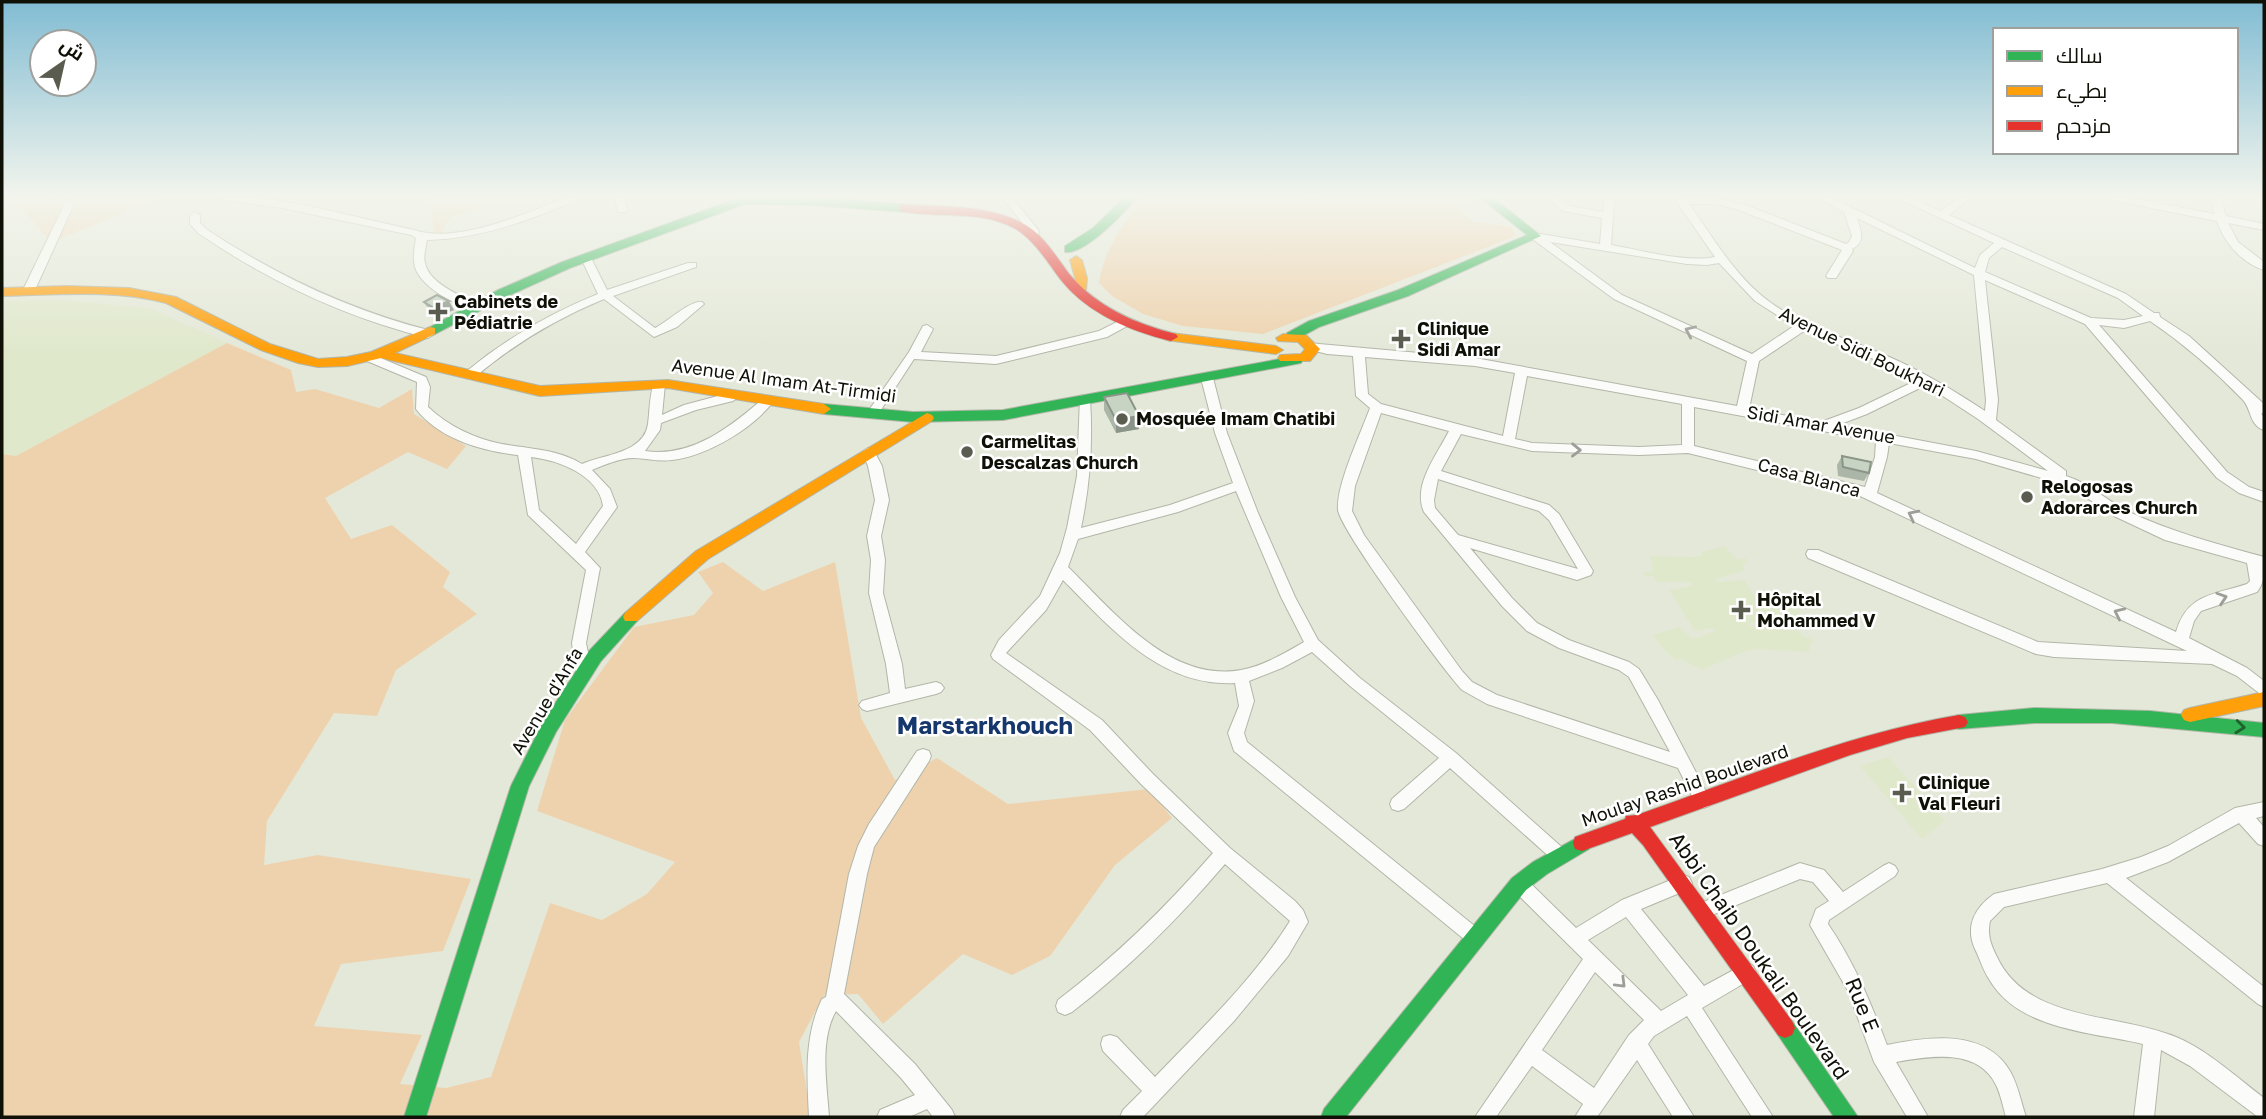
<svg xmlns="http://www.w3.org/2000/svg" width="2266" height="1119" viewBox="0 0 2266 1119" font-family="'Golos Text',Cairo,sans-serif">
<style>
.built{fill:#e0e8cc}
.green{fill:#eed2ae}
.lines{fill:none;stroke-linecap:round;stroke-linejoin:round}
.street-casing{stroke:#b2b6a9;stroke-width:2}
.fast-casing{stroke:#b2b6a9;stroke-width:2}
.slow-casing{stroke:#b2b6a9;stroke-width:2}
.jam-casing{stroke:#b2b6a9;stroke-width:2}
.street{fill:#fbfcf9;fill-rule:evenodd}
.fast{fill:#30b455;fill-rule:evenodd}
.slow{fill:#ff9f0a;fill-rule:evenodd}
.jam{fill:#e5322d;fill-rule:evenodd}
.wall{fill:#abb6a8}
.shaded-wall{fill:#8b9488}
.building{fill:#c7d4c3;stroke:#8b9488;stroke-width:2}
.oneway{stroke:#9d9e98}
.oneway2{stroke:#20622e}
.poi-dot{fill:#5a5c50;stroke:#fff;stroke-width:2.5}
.labels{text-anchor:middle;stroke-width:5;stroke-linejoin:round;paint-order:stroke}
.poi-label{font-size:18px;font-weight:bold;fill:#0f1107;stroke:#fff;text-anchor:start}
.street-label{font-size:18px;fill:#0f1107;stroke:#fff}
.near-street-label{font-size:21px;fill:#0f1107;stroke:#fff}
.district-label{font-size:24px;font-weight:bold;fill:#16376c;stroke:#fff}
</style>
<rect width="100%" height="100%" fill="#e4e8d8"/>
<g class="built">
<path d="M59 300 149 308 227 343 16 456 2 454V301Z"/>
<path d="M1725 546 1737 560 1745 558 1749 562 1742 564 1745 570 1716 579 1717 582 1744 580 1759 602 1772 601 1770 597H1790L1805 619 1749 623 1750 626 1800 631 1802 636 1813 640 1808 652 1755 649 1740 653 1702 670 1682 659 1675 660 1661 646 1653 635 1679 627 1693 639 1716 631 1711 628 1695 631 1669 590 1692 586 1691 582H1656L1654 576H1645L1643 572 1653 571 1650 556 1694 557 1702 556 1701 552Z"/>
<path d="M1888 757 1945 821 1922 839 1860 766Z"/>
</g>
<g class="green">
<path d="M2 195H169L51 242 17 204 2 207Z"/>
<path d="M428 195H570L543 206 496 203 451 217 436 240Z"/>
<path d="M1147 195H1283L1314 200 1319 195H1471L1477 200 1457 207 1471 221 1511 227 1516 236 1263 334 1183 326 1143 314 1112 296 1099 283C1104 248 1125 221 1147 195Z"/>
<path d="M227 343 291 370 296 392 315 389 379 408 412 389 414 414 466 446 447 469 408 452 325 498 351 539 392 525 450 572 443 587 477 614 396 670 377 716 334 713 267 821 264 865 318 855 471 879 443 951 341 964 314 1026 422 1035 400 1084 446 1088 491 1077 550 903 602 920 647 894 675 862 537 811 565 720 634 627 694 615 713 593 698 572 723 562 763 591 835 562 861 718 895 780 937 758 1008 804 1149 789 1172 818 1115 865 1050 956 1012 975 963 954 883 1024 858 994 824 995 799 1042 811 1117H2V454L16 456Z"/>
</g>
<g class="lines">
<defs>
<g id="street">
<path d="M52 195H63L74 204 34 292 32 294H24L22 292 64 205Z"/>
<path d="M208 195C269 192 352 217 414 230 449 242 504 222 538 209 554 202 568 194 585 195 577 201 565 205 555 209 514 226 471 239 427 240 426 247 423 256 425 263 429 284 462 296 479 305V309L475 311C455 304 416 286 414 262 413 254 415 246 416 238L411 235 282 208 213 198Z"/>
<path d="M614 195H624L627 210 626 212H618Z"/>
<path d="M724 195H751L757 198C750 203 731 200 724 195Z"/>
<path d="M1000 195H1010L1039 231 1037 239H1029V231Z"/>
<path d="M1544 195H1555L1570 206 1603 212 1604 202 1601 195H1611L1614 202 1611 245C1641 250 1685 263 1715 257L1672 195H1682L1684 198H1715L1743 204 1846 244 1849 242 1852 236 1844 212 1813 195H1826L1975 268 1980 255 1994 243 1891 195H1904L1940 211 1964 195H1975L1949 215 2126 294 2154 313H2159L2160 317 2189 336 2264 404V414L2261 413 2264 418V430C2249 425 2252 410 2243 400 2215 371 2184 344 2150 321L2124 328 2099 325 2227 472 2249 487 2264 492V502L2239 493 2217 478 2085 324 1985 280 1998 400 1996 420 2066 471V476C2089 483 2106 500 2127 511 2171 532 2217 544 2264 557 2264 569 2266 581 2257 592L2201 611 2194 621 2189 638 2247 668 2264 681V695L2259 693 2237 676 2212 664 2054 657 2036 654 1808 558 1806 554 1808 550H1818L2038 642 2187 651 1858 495 1688 453 1639 455 1532 451 1461 434 1441 471 1549 505 1559 514 1593 571 1591 575 1577 580 1470 548 1512 598 1537 623 1569 640 1629 662 1639 669 1658 700 1711 801 1709 806 1703 808 1697 806 1678 768 1487 704 1462 690C1442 668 1341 531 1338 510 1336 485 1361 433 1370 408L1356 396 1353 356 1327 354 1308 349V343L1475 358 1737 406 1747 361 1614 299 1531 238V234L1535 233 1600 244 1602 218 1563 211ZM1689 204H1715L1736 209 1842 250 1826 276 1828 278H1836L1853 251 1852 249C1866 242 1861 230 1857 218L1974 275 1986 400 1985 411C1953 390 1922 371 1887 356 1845 337 1798 326 1762 296 1732 271 1712 236 1689 204ZM1550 242 1687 264 1707 265 1719 263 1755 301 1794 326 1752 354 1622 295ZM2002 247 2118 298 2143 316 2124 320 2091 318 1985 272 1989 258ZM1804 331 1876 360 1917 380 1859 408 1821 422 1749 409 1759 361ZM1365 357 1475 366 1515 373 1503 436 1381 404 1368 394ZM1527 376 1682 404V445L1639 447 1532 443 1515 439ZM1926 385 1978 419 2048 471 1976 451 1838 425 1867 414ZM1694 407 1876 441 1875 457 1865 487 1694 446ZM1381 413 1449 431C1437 455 1412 485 1424 512L1502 606 1527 631 1559 648 1619 670 1629 677 1670 752 1497 695 1472 682 1462 671 1364 535 1352 511 1355 486ZM1889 443 1976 459 2069 486 2114 516 2165 540 2247 563 2250 581 2247 584C2213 595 2187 594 2176 632L1877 493 1887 457ZM1438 479 1539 511 1549 520 1578 569 1458 535 1435 508 1434 500Z"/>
<path d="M2096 195H2115L2215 214 2210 195H2220L2226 216 2264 224V230L2228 223 2238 242 2264 262V270C2242 263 2224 243 2217 221L2101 198Z"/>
<path d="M195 212 200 215V223L206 229C277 276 349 310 432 331L434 334 428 338C344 317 270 282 198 233L190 224V215Z"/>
<path d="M586 255 591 258 607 290 688 263H696V267L613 296 655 328C668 322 690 300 702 302L704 304 677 327 654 337 604 299C556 319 515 343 475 377H467L465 374 467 371C507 338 549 314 598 294L581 258Z"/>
<path d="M1125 318 1131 322 1129 325 1107 337 996 364 914 359 877 416H869L867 413 909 352 923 326 927 325 933 329 921 352 996 356 1099 331Z"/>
<path d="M371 354 426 377 430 387 428 407C448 426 475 439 502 444 530 449 557 449 582 464 605 454 644 453 648 424 650 410 649 394 655 381H663L665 384 662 415 684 405 733 392 739 396 733 401 696 410 661 423 660 430 645 451C692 458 730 427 764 398H772L774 401C752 429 707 456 672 460 658 462 646 458 633 458 620 458 604 465 592 470L610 489 617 507 585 552 600 568 586 643 592 672 589 676 584 678 579 676 576 672 572 643 586 570 528 515 518 455C482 451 439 439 416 409L417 382 367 361 365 358 367 355ZM531 457C558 460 599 475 603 506L576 544 539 510Z"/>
<path d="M1207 374 1213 378 1227 433 1258 513 1295 597 1318 640 1360 678 1456 753 1565 850 1567 855 1565 860 1559 863 1553 860 1450 768 1404 809 1398 811 1392 809 1390 804 1392 799 1439 758 1350 686 1312 652 1282 668 1249 681 1254 701 1244 733 1247 742 1482 932 1485 938 1482 944 1476 946 1470 944 1234 751 1228 733 1239 706 1235 683C1160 687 1111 628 1063 580L1046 610 1006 653 1102 720 1153 774 1230 848 1295 901 1303 910 1308 922 1288 956 1234 1021 1143 1117H1120L1123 1110 1142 1091 1103 1051 1101 1044 1103 1037 1110 1035 1117 1037 1155 1077C1202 1028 1254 979 1290 921L1225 864C1178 919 1129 968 1072 1012L1065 1015 1058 1012 1056 1006 1058 1000C1116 956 1166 907 1213 853L1141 784 1090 730 993 659 991 655 999 640 1040 596 1060 553 1067 528 1077 476 1080 396 1084 395 1090 399C1093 443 1090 485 1081 528L1170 505 1233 483 1215 433 1201 378ZM1236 491 1281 597 1304 642C1285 653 1263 666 1241 670 1170 683 1113 611 1068 567L1078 539 1178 512Z"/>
<path d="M868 448 873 449 882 466 889 500 881 536 885 560 883 593 902 664 905 689 936 682 941 684 944 688 941 692 936 694 867 711 862 709 859 705 862 701 890 693 886 664 869 593 871 560 867 536 875 500 868 466 862 452Z"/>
<path d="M923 749 929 751 931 756 929 761 874 847 867 874 844 994 915 1064 952 1110 955 1117H933L927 1109 909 1117H877L880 1110 915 1095 901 1078 836 1011C819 1040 827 1085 829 1117H809C807 1076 804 1036 822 999L826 997 849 874 858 846 869 824 917 751Z"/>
<path d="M2264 802V816L2256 818 2264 827V846L2258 844 2239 823 2168 862 2126 878 2264 987V1007L2258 1004 2107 883 2004 907 1990 921C1987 935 1991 945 1997 957 2027 1022 2118 1013 2176 1037 2209 1051 2236 1077 2264 1098V1117H2258L2190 1066 2161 1050 2154 1117H2134L2143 1044C2092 1032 2018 1030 1989 979 1983 970 1980 959 1975 949 1965 927 1974 908 1994 894L2102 869 2141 857 2168 846 2235 808Z"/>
<path d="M1800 863 1824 870 1843 892 1883 866 1889 863 1895 866 1898 871 1895 876 1829 920 1828 924C1854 962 1870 1001 1887 1045 1927 1037 1985 1028 2010 1071 2018 1085 2021 1102 2026 1117H2006C2003 1107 2001 1095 1996 1085 1978 1048 1930 1056 1896 1062L1928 1117H1907L1874 1062 1848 991 1810 925 1816 909 1829 901 1813 882 1800 879 1702 919 1696 917 1693 911 1696 905Z"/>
<path d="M1683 875 1689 877 1692 883 1689 889 1641 909 1704 986 1741 966 1747 963 1753 966 1756 972 1753 978 1702 1008 1773 1117H1752L1687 1016 1654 1036 1648 1044 1694 1117H1673L1637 1060 1597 1117H1575L1583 1104 1532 1066 1496 1117H1475L1583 959 1513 890 1510 884 1513 878 1519 876 1525 878 1576 928 1622 900ZM1626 917 1688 995 1661 1011 1588 940ZM1595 972 1644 1020 1629 1035 1594 1088 1542 1050Z"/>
</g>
<g id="fast">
<path d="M1127 195H1139C1126 211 1085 255 1065 252V246L1093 228Z"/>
<path d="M1477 195H1490L1541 236 1408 296 1319 327 1297 339H1287V333L1309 321 1398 290 1527 235Z"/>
<path d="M744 196 810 197 903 204 909 208 903 212 810 205 745 204 570 268 508 296 435 334 430 335 423 331 498 290 562 262Z"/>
<path d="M1296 356 1301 357 1303 360 1301 363 1003 420 913 422 824 414 817 409 824 404 913 412 1003 410Z"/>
<path d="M631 611 637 613 639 617 637 621 601 661 556 732 529 786 426 1117H404L511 786 543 722 589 651 625 613Z"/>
<path d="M2035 708 2150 711 2264 723V737L2112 723H2035L1959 729 1953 727 1950 722 1953 717 1959 715Z"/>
<path d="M1582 835 1589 837 1591 843 1589 849 1547 874 1526 890 1346 1117H1321L1324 1109 1512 878 1533 862Z"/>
<path d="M1785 1018 1792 1021 1858 1117H1834L1778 1035 1775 1028 1778 1021Z"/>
</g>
<g id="slow">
<path d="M1076 256 1082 260 1087 278 1086 291 1080 295 1074 291 1075 278 1070 260Z"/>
<path d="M66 286 129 288 176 297 270 344 318 359 347 357 371 352 430 327 435 328V334L395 353 540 386 668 380 824 404 831 409 824 414 668 388 540 396 381 358 347 366 318 367 298 363 261 350 166 303C112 289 57 295 2 296V288Z"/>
<path d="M1171 333 1276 346 1283 350 1276 354 1166 340 1164 337Z"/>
<path d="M1283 334 1306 335 1320 349 1310 361H1280L1278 358 1280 355 1301 354 1305 349 1298 342 1278 341 1276 338Z"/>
<path d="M927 413 932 415 934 418 932 421 708 559 637 621H625L623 617 625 613 696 551Z"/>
<path d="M2264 692V706L2190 722 2184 720 2181 715 2184 710 2190 708Z"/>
</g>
<g id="jam">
<path d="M903 204C942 207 988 204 1024 224 1044 235 1056 257 1070 275 1097 307 1136 324 1176 334L1178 337 1171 341C1130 331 1088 314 1061 280 1047 262 1035 240 1014 228 978 209 937 219 899 211V205Z"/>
<path d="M1959 715 1965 717 1968 722 1965 727 1907 738 1850 755 1650 827 1792 1021 1795 1028 1792 1035 1785 1038 1778 1035 1643 845 1632 833 1582 851 1575 849 1573 843 1575 837 1625 819 1626 816 1637 815C1743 778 1848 734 1959 715Z"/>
</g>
</defs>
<use href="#street" class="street-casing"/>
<use href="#fast" class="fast-casing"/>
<use href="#slow" class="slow-casing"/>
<use href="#jam" class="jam-casing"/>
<use href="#street" class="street"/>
<use href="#fast" class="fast"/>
<use href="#slow" class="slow"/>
<use href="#jam" class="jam"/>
</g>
<g class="wall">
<path d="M424 302 454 310 438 316 429 311Z"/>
<path d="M1104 397 1139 416V429L1116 433 1104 410Z"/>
<path d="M1842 456 1869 473 1864 481 1838 476 1837 465Z"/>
</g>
<g class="shaded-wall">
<path d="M449 301 454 310 438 316 434 308Z"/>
<path d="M1139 416V429L1116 433V420Z"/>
</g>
<g class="building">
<path d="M437 295 449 301 434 308 424 302Z"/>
<path d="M1127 393 1139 416 1116 420 1104 397Z"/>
<path d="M1842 456 1871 462 1869 473 1843 467Z"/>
</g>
<defs><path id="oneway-chevron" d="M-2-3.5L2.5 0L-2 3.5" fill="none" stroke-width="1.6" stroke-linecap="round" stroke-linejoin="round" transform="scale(1.75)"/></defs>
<g class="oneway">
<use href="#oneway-chevron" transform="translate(1690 331) rotate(-156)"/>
<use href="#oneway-chevron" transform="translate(1576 450) rotate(1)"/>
<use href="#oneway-chevron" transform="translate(1913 515) rotate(-153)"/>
<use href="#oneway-chevron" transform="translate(2222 598) rotate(-18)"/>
<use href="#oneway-chevron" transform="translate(2119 613) rotate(-155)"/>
<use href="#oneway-chevron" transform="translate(1621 983) rotate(45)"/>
</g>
<use class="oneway2" href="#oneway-chevron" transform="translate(2240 727) rotate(6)"/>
<linearGradient id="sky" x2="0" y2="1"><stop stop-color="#81bcd3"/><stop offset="0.56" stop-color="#f3f5ed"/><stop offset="1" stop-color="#f3f5ed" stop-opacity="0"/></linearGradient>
<rect width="2266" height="351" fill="url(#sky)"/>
<g class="poi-dot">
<path d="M434.5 301.5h7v7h7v7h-7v7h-7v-7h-7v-7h7z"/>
<path d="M1397.5 328.5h7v7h7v7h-7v7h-7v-7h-7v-7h7z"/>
<circle cx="1122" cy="419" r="7"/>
<circle cx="967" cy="452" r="7"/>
<circle cx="2027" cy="497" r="7"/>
<path d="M1737.5 599.5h7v7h7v7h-7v7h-7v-7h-7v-7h7z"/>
<path d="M1898.5 782.5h7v7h7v7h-7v7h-7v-7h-7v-7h7z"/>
</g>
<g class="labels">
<g class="poi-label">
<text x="454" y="308">Cabinets de<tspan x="454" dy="21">Pédiatrie</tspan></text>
<text x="1417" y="335">Clinique<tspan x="1417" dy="21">Sidi Amar</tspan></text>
<text x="1136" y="425">Mosquée Imam Chatibi</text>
<text x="981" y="448">Carmelitas<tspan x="981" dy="21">Descalzas Church</tspan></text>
<text x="2041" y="493">Relogosas<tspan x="2041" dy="21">Adorarces Church</tspan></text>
<text x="1757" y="606">Hôpital<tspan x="1757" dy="21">Mohammed V</tspan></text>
<text x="1918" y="789">Clinique<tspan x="1918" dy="21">Val Fleuri</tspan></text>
</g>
<g class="street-label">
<text transform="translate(1862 352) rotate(26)" y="6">Avenue Sidi Boukhari</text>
<text transform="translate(784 381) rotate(8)" y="6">Avenue Al Imam At-Tirmidi</text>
<text transform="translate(1821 425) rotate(10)" y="6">Sidi Amar Avenue</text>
<text transform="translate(1809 478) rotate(15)" y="6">Casa Blanca</text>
<text transform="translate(547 701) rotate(-59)" y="6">Avenue d'Anfa</text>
<text transform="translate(1685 786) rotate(-19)" y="6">Moulay Rashid Boulevard</text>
</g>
<g class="near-street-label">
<text transform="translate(1759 956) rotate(55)" y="7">Abbi Chaib Doukali Boulevard</text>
<text transform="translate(1862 1005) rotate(68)" y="7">Rue E</text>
</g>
<g class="district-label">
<text x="985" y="734">Marstarkhouch</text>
</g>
</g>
<rect width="2266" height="1119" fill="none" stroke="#0f1107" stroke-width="7"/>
<rect x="1993" y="28" width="245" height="126" fill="#ffffff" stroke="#9fa09c" stroke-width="2"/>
<rect x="2007" y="51" width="35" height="10" fill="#30b455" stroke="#9fa09c" stroke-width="2"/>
<text x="2056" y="63" font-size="21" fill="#0f1107">سالك</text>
<rect x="2007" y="86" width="35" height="10" fill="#ff9f0a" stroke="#9fa09c" stroke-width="2"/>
<text x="2056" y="98" font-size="21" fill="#0f1107">بطيء</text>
<rect x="2007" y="121" width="35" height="10" fill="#e5322d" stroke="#9fa09c" stroke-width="2"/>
<text x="2056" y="133" font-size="21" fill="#0f1107">مزدحم</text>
<g transform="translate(63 63) rotate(34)"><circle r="33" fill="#ffffff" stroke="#9fa09c" stroke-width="2"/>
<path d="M0-5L12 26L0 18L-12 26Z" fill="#5a5c50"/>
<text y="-10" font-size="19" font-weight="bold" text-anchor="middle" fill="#0f1107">ش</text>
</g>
</svg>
